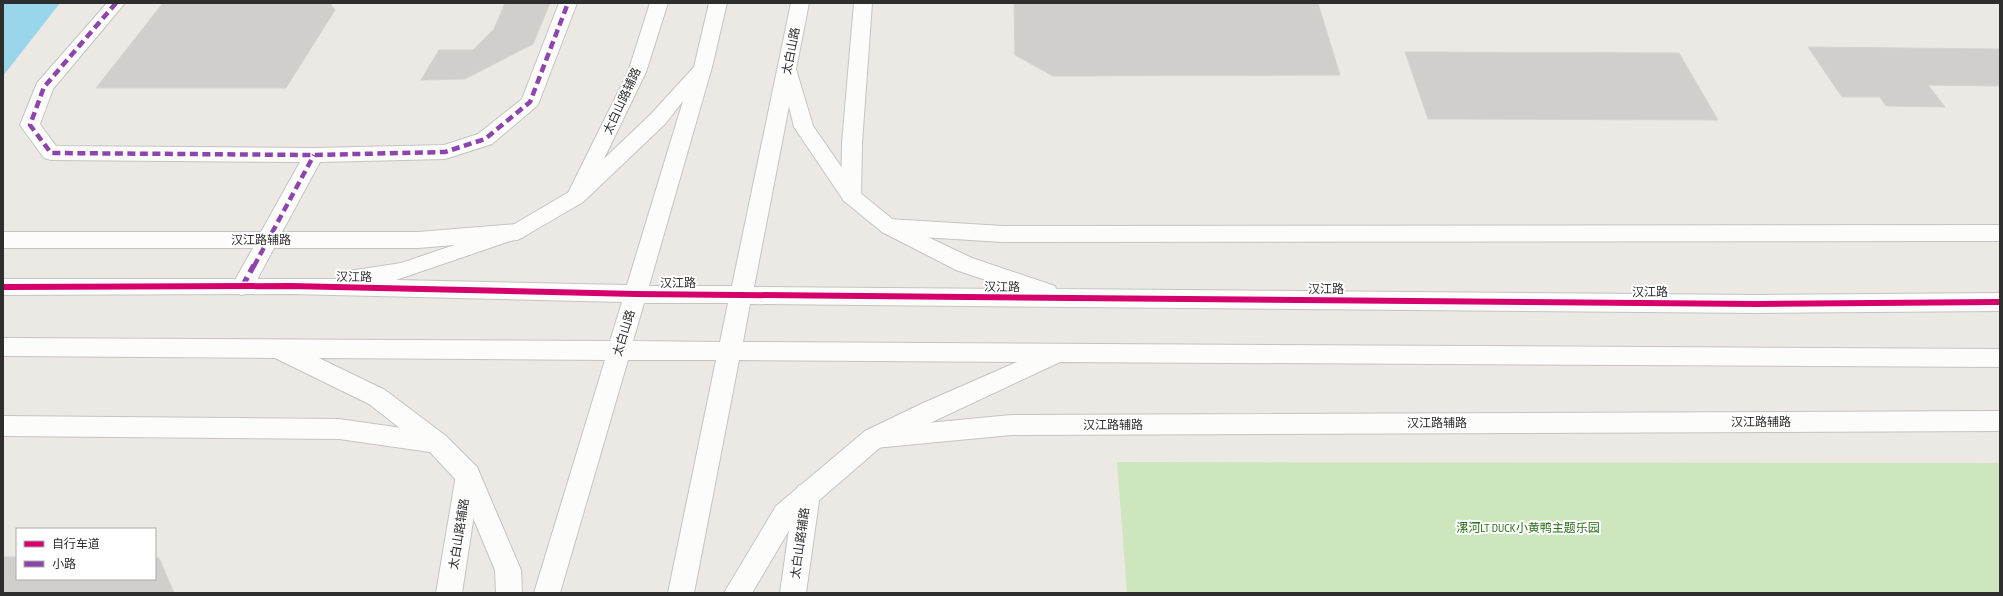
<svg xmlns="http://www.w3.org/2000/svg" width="2003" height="596" viewBox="0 0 2003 596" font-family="'PT Sans Narrow','Noto Sans SC',sans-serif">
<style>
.green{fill:#cee6be}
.water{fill:#99d6ec}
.building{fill:#d1cecb;stroke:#d7d4d0}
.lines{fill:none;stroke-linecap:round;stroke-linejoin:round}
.street-casing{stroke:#c5c4c5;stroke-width:2}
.secondary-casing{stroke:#c5c4c5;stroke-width:2}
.street{fill:#fcfcfb;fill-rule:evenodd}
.secondary{fill:#fcfcfb;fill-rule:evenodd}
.quiet-far1{stroke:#8e44ad;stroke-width:4.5;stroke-dasharray:8 4.5;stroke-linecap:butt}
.quiet{stroke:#8e44ad;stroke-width:5.5;stroke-dasharray:11 5.5;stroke-linecap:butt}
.cycleway-casing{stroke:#fff;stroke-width:9}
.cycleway{stroke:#d6006c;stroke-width:6}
.labels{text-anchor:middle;stroke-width:4;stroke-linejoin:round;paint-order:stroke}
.street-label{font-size:12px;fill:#2e2e2e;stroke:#fff}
.park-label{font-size:12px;fill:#2c6e1b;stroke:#fff}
</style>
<rect width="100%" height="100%" fill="#ece8e4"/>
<path class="green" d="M1117 462 2000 463V593H1127Z"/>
<path class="water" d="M3 3H60L3 76Z"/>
<g class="building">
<path d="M163 3H330L335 10 286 88H96Z"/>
<path d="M505 3H550L533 44 465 79 421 80 439 50H473L494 29Z"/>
<path d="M1014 3H1318L1340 75 1053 76 1015 55Z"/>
<path d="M1808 47 2000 49V86L1928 85 1945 107 1886 106 1880 97H1842Z"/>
<path d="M1405 52 1679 53 1718 120 1428 119Z"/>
<path d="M3 557H17V579H155V558H159L174 593H3Z"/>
</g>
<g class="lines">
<defs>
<g id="street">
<path d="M107 3H125L53 89 40 124 56 146 314 148 444 145 478 134 522 99 559 3H577L539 102 537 106 492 144 445 159 320 162 282 232H418L517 224 524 227 527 232 524 237 517 240 418 248H274L250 293 242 295 234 293 231 287 253 248H3V232H261L300 162 51 160 44 158 20 125 37 83Z"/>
<path d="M650 3H668L646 72 583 202 576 204 569 202 566 197 628 72Z"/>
<path d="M854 3H872L862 143 861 196 858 201 851 203 844 201 841 196 842 143Z"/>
<path d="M889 219 1003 226 2000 225V241L1003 242 889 235 882 232 879 227 882 222Z"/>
<path d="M2000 411V431L1011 435 875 448 866 445 863 438 866 431 875 428 1011 415Z"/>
<path d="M3 416 339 419 437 433 446 436 449 443 446 450 437 453 339 439 3 436Z"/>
<path d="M468 464 477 467 480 475 462 593H436L456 475 459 467Z"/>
<path d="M807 483 816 486 820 494 806 593H780L794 494 798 486Z"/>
</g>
<path id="secondary" d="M709 3H727L712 67 649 286H732L791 3H809L796 69 813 126 858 191 896 222 972 258 1055 286 1056 289 1757 295 2000 293V311L1757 313 750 304 743 342 2000 349V367L1060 362 883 445 794 522 752 593H724L776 506 865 431 921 404 1017 362 739 360 694 593H668L716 360H628L560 593H534L605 360 319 358 385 390 446 436 477 467 521 570 522 593H496L495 570 458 482 428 450 369 404 275 358 3 356V338L610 341 622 302 291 294 3 295V279H347L346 277 349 271 401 263 511 226 569 192 651 114 694 67ZM683 101 627 285 396 280 525 236 583 202 665 124ZM789 106 794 127 844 201 882 232 956 270 1012 289 754 287ZM644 303H728L720 342 633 341Z"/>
</defs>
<use href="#street" class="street-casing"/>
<use href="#secondary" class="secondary-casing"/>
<use href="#street" class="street"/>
<use href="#secondary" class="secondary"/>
<g class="quiet-far1">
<path d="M116 3 44 87 30 125 51 153 314 155 445 152 485 139 530 102 568 3"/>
<path d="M254 266 314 155"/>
</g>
<path class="quiet" d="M242 287 254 265"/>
<defs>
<path id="cycleway" d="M3 287 291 286 636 294 1757 304 2000 302"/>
</defs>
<use href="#cycleway" class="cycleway-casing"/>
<use href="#cycleway" class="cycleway"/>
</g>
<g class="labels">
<g class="street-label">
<text transform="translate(791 51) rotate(-79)" y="4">太白山路</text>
<text transform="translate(622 101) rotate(-65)" y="4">太白山路辅路</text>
<text x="261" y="244">汉江路辅路</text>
<text transform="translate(354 277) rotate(1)" y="4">汉江路</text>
<text x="678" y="287">汉江路</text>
<text transform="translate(1002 287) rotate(1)" y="4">汉江路</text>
<text x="1326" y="293">汉江路</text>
<text x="1650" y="296">汉江路</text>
<text transform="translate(624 333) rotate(-73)" y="4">太白山路</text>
<text x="1761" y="426">汉江路辅路</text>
<text x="1437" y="427">汉江路辅路</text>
<text x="1113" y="429">汉江路辅路</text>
<text transform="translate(459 534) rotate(-81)" y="4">太白山路辅路</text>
<text transform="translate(800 543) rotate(-82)" y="4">太白山路辅路</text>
</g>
<g class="park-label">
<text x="1528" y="532">漯河LT DUCK小黄鸭主题乐园</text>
</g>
</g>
<rect width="2003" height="596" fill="none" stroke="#2e2e2e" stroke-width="8"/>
<rect x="16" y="528" width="140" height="52" fill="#ffffff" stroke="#ababab"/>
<rect x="24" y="541" width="20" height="6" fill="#d6006c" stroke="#ababab"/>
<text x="52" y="548" font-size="12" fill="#2e2e2e">自行车道</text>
<rect x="24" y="561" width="20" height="6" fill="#8e44ad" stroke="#ababab"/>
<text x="52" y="568" font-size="12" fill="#2e2e2e">小路</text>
</svg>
